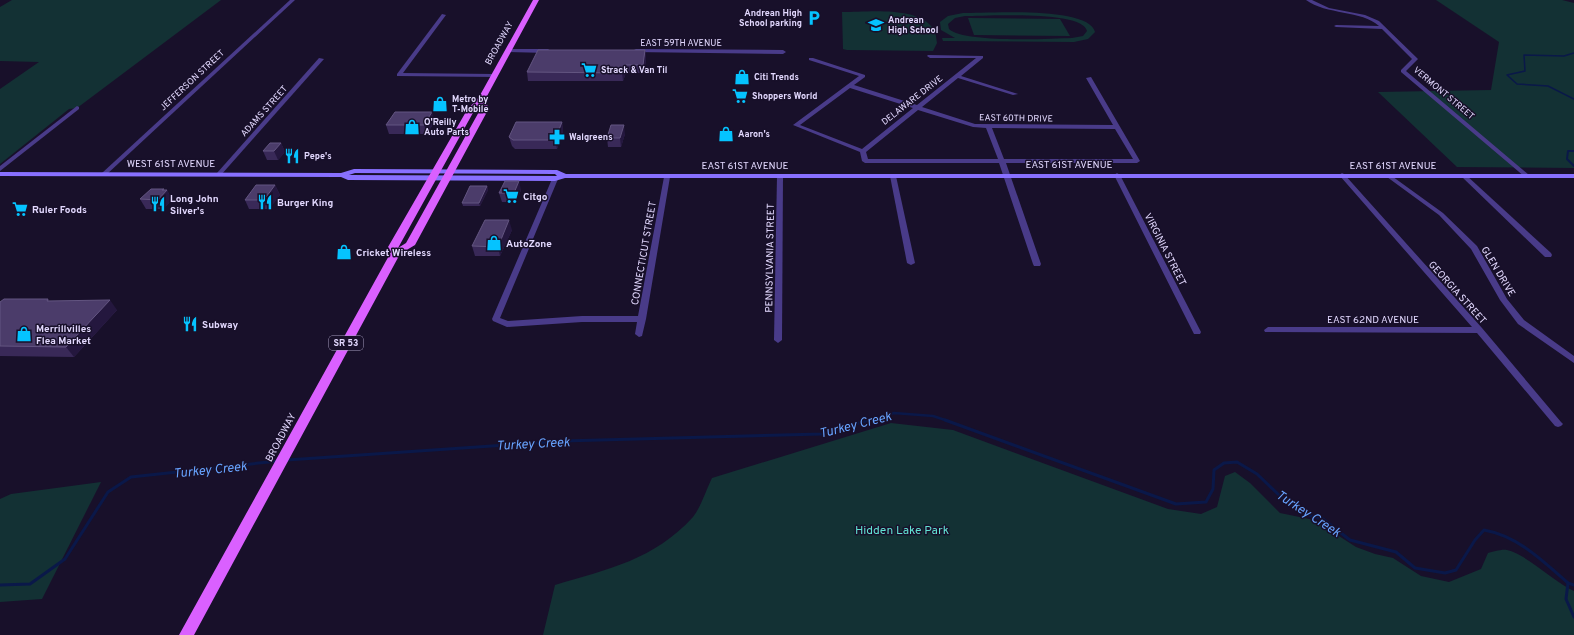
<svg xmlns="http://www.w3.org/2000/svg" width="1574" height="635" viewBox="0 0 1574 635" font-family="Overpass,sans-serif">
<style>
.green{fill:#133134;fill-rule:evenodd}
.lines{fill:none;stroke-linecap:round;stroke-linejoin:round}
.stream-far3{stroke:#0a1849;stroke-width:1.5}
.stream-far2{stroke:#0a1849;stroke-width:2}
.stream-far1{stroke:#0a1849;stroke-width:2.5}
.stream{stroke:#0a1849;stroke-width:3}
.minor{fill:#493b89;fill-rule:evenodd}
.secondary{fill:#8870ff;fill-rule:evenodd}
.primary{fill:#da60ff;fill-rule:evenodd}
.wall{fill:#392958}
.shaded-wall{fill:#24173e}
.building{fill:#4b3c6a;stroke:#635581}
.labels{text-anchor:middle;stroke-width:3;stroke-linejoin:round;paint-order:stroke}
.far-poi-label{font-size:9px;font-weight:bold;fill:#e3d9ff;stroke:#18102a;text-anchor:start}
.far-street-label{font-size:9px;fill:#e3d9ff;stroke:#18102a}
.shield{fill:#18102a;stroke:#a69dbf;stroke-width:1}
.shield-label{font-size:9px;font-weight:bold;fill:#e3d9ff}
.street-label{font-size:10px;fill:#e3d9ff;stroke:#18102a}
.poi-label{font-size:10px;font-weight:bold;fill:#e3d9ff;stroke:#18102a;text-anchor:start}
.near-park-label{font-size:12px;fill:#62e2d4;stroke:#18102a}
.near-water-label{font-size:13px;font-style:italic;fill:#67a3ff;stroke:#18102a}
</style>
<rect width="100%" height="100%" fill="#18102a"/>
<g class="green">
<path d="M12 0H221L77 108 69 109 0 164V89L39 62 0 61V7Z"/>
<path d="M1436 0H1562L1574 3V168L1457 167 1378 92 1491 90 1499 42Z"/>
<path d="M842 12C866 12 914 6 931 26 936 30 936 37 937 43L933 51 847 50 843 49Z"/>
<path d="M963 13C985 13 1090 6 1095 32L1088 39 1074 42 943 41 942 38H955L941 30 940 22 948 16ZM965 16C985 16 1083 10 1087 31L1083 36 1072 38C1048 39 964 43 949 29L948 24 955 18Z"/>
<path d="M968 18 1060 19 1070 36 974 35Z"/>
<path d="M891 423 953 430 1168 509 1201 514 1217 507 1225 476 1235 472 1250 483 1280 513 1314 520 1356 547 1375 554 1393 558 1421 576 1449 582 1481 569 1488 553C1493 552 1501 549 1507 550 1526 554 1554 582 1574 591V635H543L555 585C608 569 654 560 693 517 701 507 706 490 712 478Z"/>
<path d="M101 482 42 599 0 602V499L11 494Z"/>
</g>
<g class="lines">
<path class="stream-far3" d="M1574 53 1564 56 1524 55 1525 71 1507 75 1517 84 1548 86 1574 99"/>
<path class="stream-far2" d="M1574 151H1568L1567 159 1574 166"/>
<path class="stream-far1" d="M866 421 894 413 933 416 948 421"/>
<g class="stream">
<path d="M945 420 1176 504 1206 502 1213 489 1214 470 1224 463 1237 462 1257 474 1280 496 1311 516 1323 519 1350 540 1396 552 1415 568 1445 573 1456 570 1475 540 1484 530C1518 536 1543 561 1568 583L1574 585"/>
<path d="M287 460 563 441 822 434 869 420"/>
<path d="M1568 583 1566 599 1574 617"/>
<path d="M0 585 30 584 65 559 108 492 131 477 278 461"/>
</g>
<g class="minor">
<path d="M290 0H295L106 175H102V173Z"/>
<path d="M1306 0H1312L1329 8 1365 15 1379 21 1418 59 1406 71 1529 175V177H1525L1401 72V70L1412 59 1382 29 1336 27 1334 26 1336 25 1379 26C1362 10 1326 15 1306 0Z"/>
<path d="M442 14 446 15 403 73 494 74 497 76 496 77 397 76V74Z"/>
<path d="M508 49H548L551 51 548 53 506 52 505 51Z"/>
<path d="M636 49 783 50 786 52 783 54 634 52V50Z"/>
<path d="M928 55 983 56V58L961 76 1018 94 1013 95 958 78 922 107 975 124 1113 125 1086 78 1091 77 1140 161 1137 163H1006L1041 264 1040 266H1034L1033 264 999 163H865L862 161 860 152 793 125 859 76 809 60V58H813L865 75V77L854 85 917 105 976 58H930L927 56ZM850 88 913 108 862 149 800 125ZM918 110 973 127 986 128 998 159H868L866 152ZM992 128 1115 129 1133 159H1004Z"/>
<path d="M319 58 324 59 221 175H217V173Z"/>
<path d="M77 106 79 107V109L0 171V166Z"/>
<path d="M1117 173 1120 175 1201 332 1200 334H1194L1193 332 1114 175Z"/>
<path d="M1342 173 1344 174 1482 328 1561 422 1563 424 1561 426 1558 427 1555 426 1477 333 1265 332 1264 330 1268 327H1472L1340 176 1339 175Z"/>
<path d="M780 174 783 176 782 340 778 343 774 340 777 176Z"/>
<path d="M893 174 896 176 915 263 911 265 907 263 890 176Z"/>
<path d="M1389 174 1443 213 1477 246 1507 299 1524 320 1574 356V363L1518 324 1500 300 1471 249 1439 215 1387 177 1386 176Z"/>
<path d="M1464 174 1466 175 1551 253 1552 255 1551 257H1545L1462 177 1461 176Z"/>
<path d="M667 175 670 177 646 319 642 336 639 337 635 334 637 322H582L507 327 493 321 492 319 552 179 555 177 558 179 500 318 508 321 582 316H638L664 177Z"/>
</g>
<path class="secondary" d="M354 169 557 170 566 174H1574V178H565L555 181 348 180 341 177 0 176V172L341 173ZM355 173 555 174 557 176 349 175Z"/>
<path class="primary" d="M533 0H539L486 98 488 110 415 245 400 254 194 635H179L391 252 388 247 399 228 467 110 479 97ZM480 105V110L406 243 398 248 474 111Z"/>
</g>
<g class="wall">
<path d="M645 50 646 59 644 73H626L623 81H528L527 72Z"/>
<path d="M435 121 427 134H389L386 125Z"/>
<path d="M562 122 563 131 557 149H515L512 146 509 137Z"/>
<path d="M625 134 621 147H608L607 138Z"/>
<path d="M281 143 285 152 278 160H267L263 151Z"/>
<path d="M275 185 280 195 269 209H249L245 200Z"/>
<path d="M487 186 488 190 480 206H463L462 203Z"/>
<path d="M167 190 172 200 163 209H146L140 199Z"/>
<path d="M521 190 516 202H502L499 193Z"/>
<path d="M512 230 500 256H475L472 246Z"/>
<path d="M48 299 49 301 117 310 74 357 0 356V302Z"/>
</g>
<g class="shaded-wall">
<path d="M645 50 646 59 644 73 643 65Z"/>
<path d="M625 65 626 73 623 81 622 73Z"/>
<path d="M432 112 435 121 427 134 424 125Z"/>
<path d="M562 122 563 131 557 149 555 140Z"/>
<path d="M624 125 625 134 621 147 620 138Z"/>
<path d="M281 143 285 152 278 160 274 151Z"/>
<path d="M519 181 521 190 516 202 514 193Z"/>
<path d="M275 185 280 195 269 209 264 200Z"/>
<path d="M487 186 488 190 480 206 479 203Z"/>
<path d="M164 189 166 192 167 190 172 200 163 209 158 200 162 190Z"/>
<path d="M509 220 512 230 500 256 498 247Z"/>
<path d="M110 300 117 310 74 357 66 347Z"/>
</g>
<g class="building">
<path d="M538 50H645L643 65H625L622 73 527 72Z"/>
<path d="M395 112H432L424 125H386Z"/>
<path d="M516 122H562L555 140H513L509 137Z"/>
<path d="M611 125H624L620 138H607Z"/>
<path d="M270 143H281L274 151H263Z"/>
<path d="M505 181H519L514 193H499Z"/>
<path d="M256 185H275L264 200H245Z"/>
<path d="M470 186H487L479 203H462Z"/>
<path d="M151 189H164L162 190H167L158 200 140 199Z"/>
<path d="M485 220H509L498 247 472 246Z"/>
<path d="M4 299H48L47 301 110 300 66 347 0 346V302Z"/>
</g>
<defs>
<symbol id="parking-bare" viewBox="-9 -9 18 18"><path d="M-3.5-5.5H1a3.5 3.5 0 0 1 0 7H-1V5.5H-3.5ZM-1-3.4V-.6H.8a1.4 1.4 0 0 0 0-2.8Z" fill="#05c3ff" stroke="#18102a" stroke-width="2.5" paint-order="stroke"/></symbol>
<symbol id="school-bare" viewBox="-9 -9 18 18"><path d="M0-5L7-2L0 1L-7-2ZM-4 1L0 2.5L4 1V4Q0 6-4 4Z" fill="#05c3ff" stroke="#18102a" stroke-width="2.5" paint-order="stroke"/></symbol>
<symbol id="supermarket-bare" viewBox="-9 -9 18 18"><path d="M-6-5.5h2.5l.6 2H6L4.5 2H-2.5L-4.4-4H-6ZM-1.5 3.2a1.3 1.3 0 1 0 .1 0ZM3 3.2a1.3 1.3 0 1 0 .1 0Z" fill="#05c3ff" stroke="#18102a" stroke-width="2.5" paint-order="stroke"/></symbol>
<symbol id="shop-bare" viewBox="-9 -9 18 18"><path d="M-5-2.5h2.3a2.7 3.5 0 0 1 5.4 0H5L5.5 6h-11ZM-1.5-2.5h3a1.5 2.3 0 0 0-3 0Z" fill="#05c3ff" stroke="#18102a" stroke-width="2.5" paint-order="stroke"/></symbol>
<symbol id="pharmacy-bare" viewBox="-9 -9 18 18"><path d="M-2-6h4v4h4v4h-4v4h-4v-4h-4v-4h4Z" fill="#05c3ff" stroke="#18102a" stroke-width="2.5" paint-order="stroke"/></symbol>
<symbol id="restaurant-bare" viewBox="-9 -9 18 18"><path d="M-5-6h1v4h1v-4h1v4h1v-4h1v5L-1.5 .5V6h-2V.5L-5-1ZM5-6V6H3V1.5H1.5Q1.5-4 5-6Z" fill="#05c3ff" stroke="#18102a" stroke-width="2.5" paint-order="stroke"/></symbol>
</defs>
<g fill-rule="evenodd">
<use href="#parking-bare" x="803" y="7" width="22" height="22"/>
<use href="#school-bare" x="865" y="14" width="22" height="22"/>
<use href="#supermarket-bare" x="578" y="59" width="22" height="22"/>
<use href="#shop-bare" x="731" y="66" width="22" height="22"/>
<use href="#supermarket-bare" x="729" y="85" width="22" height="22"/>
<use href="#shop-bare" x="429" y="93" width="22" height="22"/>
<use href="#shop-bare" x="401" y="116" width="22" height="22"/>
<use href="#shop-bare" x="715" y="123" width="22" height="22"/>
<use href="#pharmacy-bare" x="546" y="126" width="22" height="22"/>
<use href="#restaurant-bare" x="281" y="145" width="22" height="22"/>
<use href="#supermarket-bare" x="500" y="185" width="22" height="22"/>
<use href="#restaurant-bare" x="254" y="191" width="22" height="22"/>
<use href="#restaurant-bare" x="147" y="193" width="22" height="22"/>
<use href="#supermarket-bare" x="9" y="198" width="22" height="22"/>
<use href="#shop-bare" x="483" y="232" width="22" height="22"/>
<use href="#shop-bare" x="333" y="241" width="22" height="22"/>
<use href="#restaurant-bare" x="179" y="313" width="22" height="22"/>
<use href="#shop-bare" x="13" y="323" width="22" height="22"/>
</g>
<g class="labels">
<g class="far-poi-label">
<text x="802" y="16" text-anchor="end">Andrean High<tspan x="802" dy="10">School parking</tspan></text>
<text x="888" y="23">Andrean<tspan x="888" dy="10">High School</tspan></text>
<text x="601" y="73">Strack &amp; Van Til</text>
<text x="754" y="80">Citi Trends</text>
<text x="752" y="99">Shoppers World</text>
<text x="452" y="102">Metro by<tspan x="452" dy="10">T-Mobile</tspan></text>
<text x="424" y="125">O'Reilly<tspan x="424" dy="10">Auto Parts</tspan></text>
<text x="738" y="137">Aaron's</text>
<text x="569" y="140">Walgreens</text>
<text x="304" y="159">Pepe's</text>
</g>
<g class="far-street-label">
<text transform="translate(499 43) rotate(-61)" y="3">BROADWAY</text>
<text x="681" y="46">EAST 59TH AVENUE</text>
<text transform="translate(192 80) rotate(-43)" y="3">JEFFERSON STREET</text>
<text transform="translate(1444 93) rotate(40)" y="3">VERMONT STREET</text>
<text transform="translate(912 100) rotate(-38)" y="3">DELAWARE DRIVE</text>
<text transform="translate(264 111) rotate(-48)" y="3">ADAMS STREET</text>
<text transform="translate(1016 118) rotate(1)" y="3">EAST 60TH DRIVE</text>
</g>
<rect class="shield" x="329" y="336" width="34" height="14" rx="3"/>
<g class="shield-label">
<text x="346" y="346">SR 53</text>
</g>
<g class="street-label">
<text x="171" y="167">WEST 61ST AVENUE</text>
<text x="1069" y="168">EAST 61ST AVENUE</text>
<text x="745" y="169">EAST 61ST AVENUE</text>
<text x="1393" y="169">EAST 61ST AVENUE</text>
<text transform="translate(1166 249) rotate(63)" y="4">VIRGINIA STREET</text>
<text transform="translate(643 253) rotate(-80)" y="4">CONNECTICUT STREET</text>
<text transform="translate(769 258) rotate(-89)" y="4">PENNSYLVANIA STREET</text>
<text transform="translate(1499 271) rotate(59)" y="4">GLEN DRIVE</text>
<text transform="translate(1458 292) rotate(48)" y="4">GEORGIA STREET</text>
<text x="1373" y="323">EAST 62ND AVENUE</text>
<text transform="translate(280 437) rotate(-62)" y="4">BROADWAY</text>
</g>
<g class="poi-label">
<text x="523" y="200">Citgo</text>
<text x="170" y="202">Long John<tspan x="170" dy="12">Silver's</tspan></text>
<text x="277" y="206">Burger King</text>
<text x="32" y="213">Ruler Foods</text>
<text x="506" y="247">AutoZone</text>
<text x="356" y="256">Cricket Wireless</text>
<text x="202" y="328">Subway</text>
<text x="36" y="332">Merrillvilles<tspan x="36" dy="12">Flea Market</tspan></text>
</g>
<g class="near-park-label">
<text x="902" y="534">Hidden Lake Park</text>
</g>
<g class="near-water-label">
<text transform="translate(855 424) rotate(-14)" y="5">Turkey Creek</text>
<text transform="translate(533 443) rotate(-3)" y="5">Turkey Creek</text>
<text transform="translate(210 469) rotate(-6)" y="5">Turkey Creek</text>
<text transform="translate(1309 513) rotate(33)" y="5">Turkey Creek</text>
</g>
</g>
</svg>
